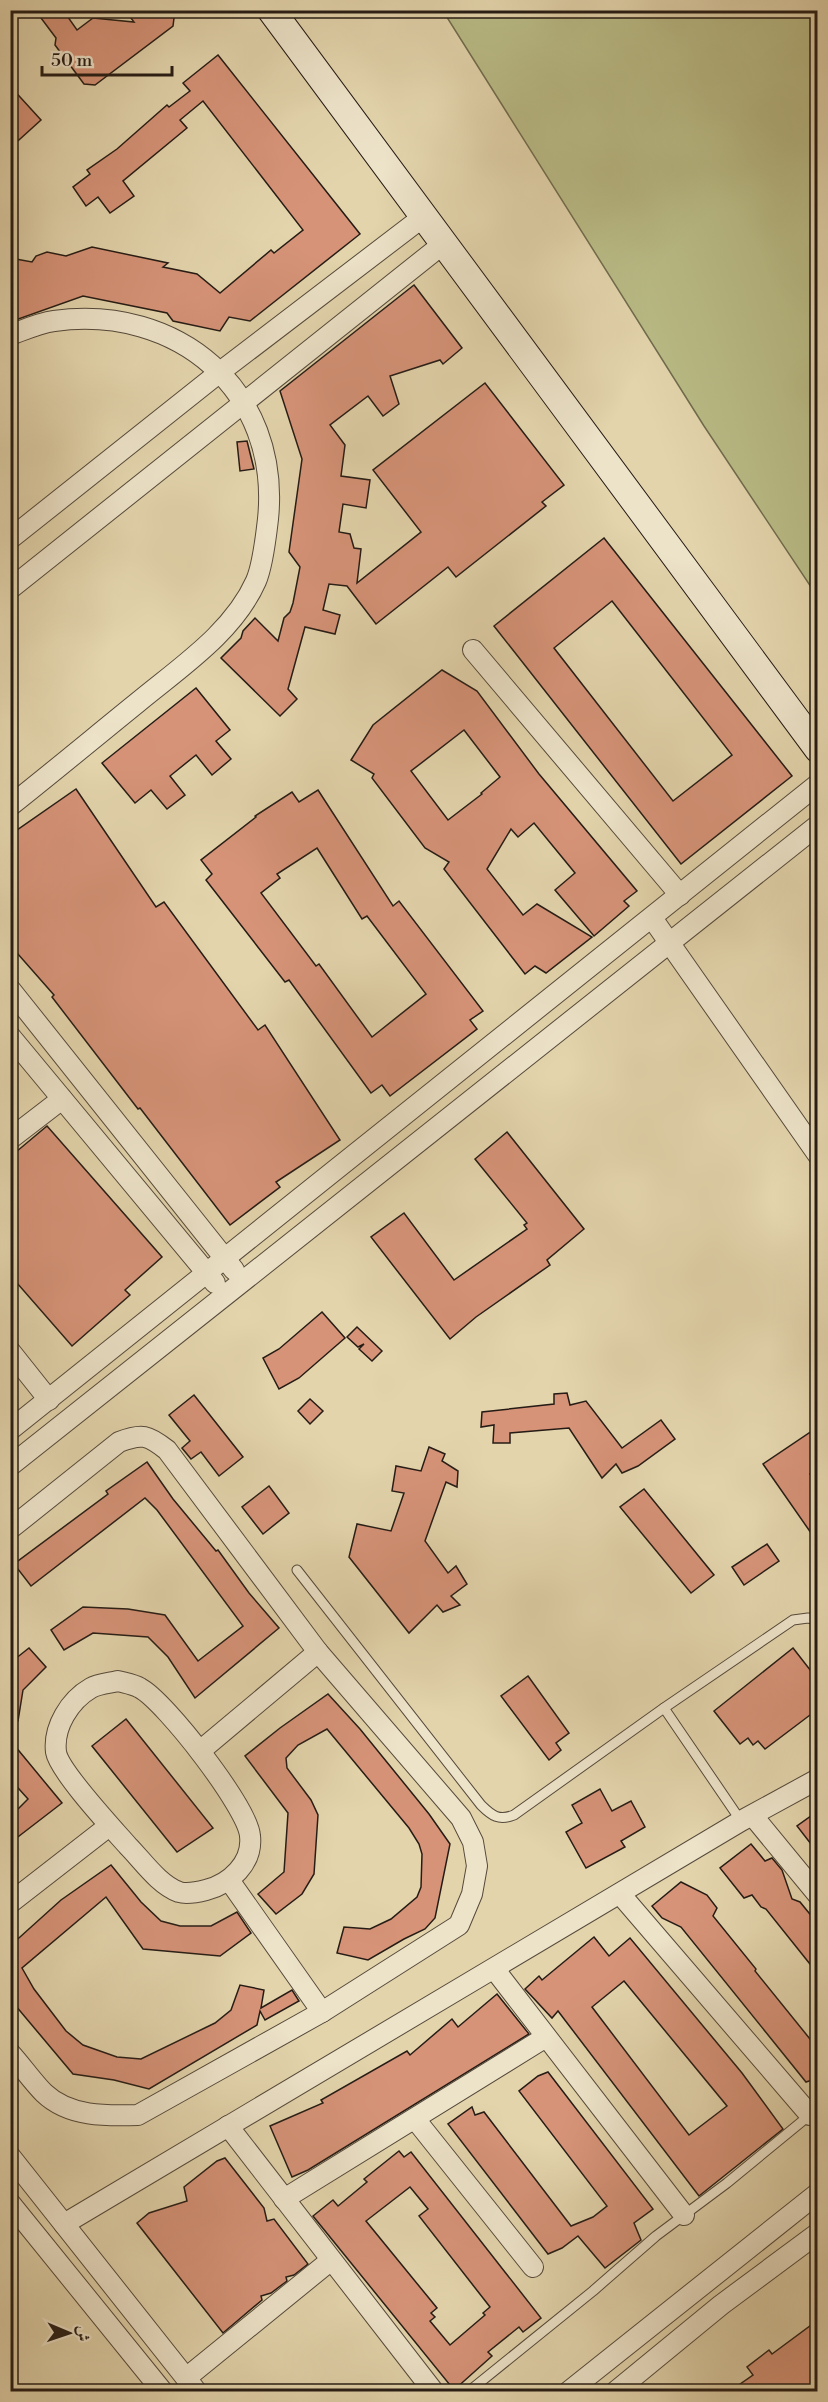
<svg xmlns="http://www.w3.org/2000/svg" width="828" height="2402" viewBox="0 0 828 2402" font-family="'Libre Bodoni',Amiri,serif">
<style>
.green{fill:#b9bb86;stroke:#706c4e;stroke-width:1.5}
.building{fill:#d69378;stroke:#261c15;stroke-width:1.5;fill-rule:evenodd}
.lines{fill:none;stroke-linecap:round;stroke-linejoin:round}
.lane-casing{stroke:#554a3b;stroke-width:11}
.street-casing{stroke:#554a3b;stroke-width:22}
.secondary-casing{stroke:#261c15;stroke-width:29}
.lane{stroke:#ede3c9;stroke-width:9}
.street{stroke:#ede3c9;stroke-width:20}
.secondary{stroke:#ede3c9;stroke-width:27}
</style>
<rect width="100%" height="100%" fill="#e3d4ac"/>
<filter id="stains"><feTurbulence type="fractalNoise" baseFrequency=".00333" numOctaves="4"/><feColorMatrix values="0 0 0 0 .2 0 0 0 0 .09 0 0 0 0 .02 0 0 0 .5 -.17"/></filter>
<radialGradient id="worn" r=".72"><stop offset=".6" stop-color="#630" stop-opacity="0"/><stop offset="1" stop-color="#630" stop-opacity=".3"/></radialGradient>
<path class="green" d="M443 11H817V596L704 426Z"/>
<g class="building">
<path d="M35 10H63L77 30 93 18 134 22 125 10H175L173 26 95 85 84 84 55 45 56 38Z"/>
<path d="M218 55 360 234 250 321 229 317 220 331 173 321 167 313 83 296 10 322V258L32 262 36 256 47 252 66 256 92 247 168 263 163 267 197 274 220 293 271 250 274 253 303 230 203 101 180 120 187 128 123 181 134 196 110 213 98 197 86 206 73 187 90 174 87 170 117 149 167 105 169 107 190 91 183 83Z"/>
<path d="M10 86 41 120 10 148Z"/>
<path d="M414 285 462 348 443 364 440 360 390 376 399 404 383 416 368 396 330 425 345 445 341 476 370 480 366 508 343 504 339 532 350 534 354 548 361 549 357 583 421 532 373 470 485 383 564 485 542 502 546 506 456 577 448 567 376 624 347 586 329 584 323 610 340 615 335 634 305 627 288 689 297 699 280 716 221 658 241 638 243 631 255 618 278 641 284 618 290 612 293 603 300 567 289 552 302 459 280 391Z"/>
<path d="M247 441 254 469 240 471 237 442Z"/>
<path d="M604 538 792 776 681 864 494 626ZM612 601 732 755 673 801 554 648Z"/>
<path d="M442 670 477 691 539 774 637 891 624 901 629 906 594 936 555 890 575 873 534 823 518 837 511 829 487 869 523 915 537 904 592 937 546 973 535 966 525 974 444 869 449 862 425 848 372 778 374 774 351 760 373 725ZM464 730 500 777 481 793 482 794 448 820 411 771Z"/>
<path d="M196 688 230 730 216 741 231 759 212 775 196 755 170 776 185 795 167 809 151 790 135 803 102 763Z"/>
<path d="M76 789 156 907 164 902 258 1030 265 1025 340 1140 276 1182 280 1187 230 1225 140 1108 138 1109 52 997 54 995 10 945V835Z"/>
<path d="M318 790 393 906 399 901 483 1011 470 1020 477 1029 390 1096 382 1085 371 1093 289 980 285 982 206 880 212 874 201 860 256 817 255 816 292 792 299 802ZM317 848 362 919 367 916 426 994 372 1037 319 964 316 966 261 893 280 878 277 874Z"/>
<path d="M47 1126 162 1257 125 1290 130 1295 72 1346 10 1275V1157Z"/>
<path d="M507 1132 584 1229 547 1260 550 1265 476 1317 450 1339 371 1237 404 1213 454 1280 527 1229 524 1225 527 1223 475 1159Z"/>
<path d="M322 1312 345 1338 299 1378 279 1389 263 1358 279 1349Z"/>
<path d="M357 1327 382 1351 372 1361 359 1349 364 1344 358 1347 347 1337Z"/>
<path d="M567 1393 570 1405 586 1401 622 1448 661 1420 675 1439 638 1466 622 1473 616 1464 602 1478 569 1428 510 1433V1443H493L494 1425 481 1427 482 1412 554 1404V1394Z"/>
<path d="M194 1395 243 1457 219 1476 201 1452 191 1459 182 1448 190 1441 169 1415Z"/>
<path d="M310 1399 323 1411 310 1424 298 1411Z"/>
<path d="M818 1427V1469L810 1474 818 1485V1543L763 1464Z"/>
<path d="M429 1447 445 1454 442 1461 458 1471 457 1487 446 1482 425 1541 448 1573 456 1566 467 1584 451 1596 460 1605 443 1612 437 1605 409 1633 349 1557 357 1524 391 1531 404 1493 392 1491 396 1466 421 1471Z"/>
<path d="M147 1462 173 1499 216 1551 218 1550 249 1593 279 1628 195 1698 168 1657 148 1637 93 1633 64 1650 51 1630 83 1607 128 1609 165 1615 198 1661 243 1626 157 1510 145 1498 31 1586 14 1564 108 1494 106 1491Z"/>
<path d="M269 1486 289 1513 263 1534 242 1507Z"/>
<path d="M644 1489 714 1575 691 1593 620 1507Z"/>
<path d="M767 1544 779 1561 744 1585 732 1567Z"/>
<path d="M29 1648 46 1667 23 1690 18 1721 10 1720V1663Z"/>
<path d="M793 1648 818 1680V1709L765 1749 758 1741 753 1745 748 1738 740 1744 714 1711Z"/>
<path d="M528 1676 569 1733 556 1743 561 1750 549 1760 501 1696Z"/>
<path d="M328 1694 360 1729 429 1814 450 1844 435 1918 425 1929 404 1939 368 1960 337 1953 344 1927 370 1929 391 1919 417 1897 421 1887 422 1854 419 1844 409 1828 327 1729 298 1745 286 1758 287 1768 311 1800 318 1815 314 1874 302 1894 276 1914 258 1894 284 1872 288 1813 245 1756 280 1728Z"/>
<path d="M126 1719 213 1828 177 1852 92 1746Z"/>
<path d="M10 1740 62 1803 10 1843V1817L28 1799 10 1779Z"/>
<path d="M600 1789 612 1811 631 1801 645 1827 621 1841 625 1847 586 1868 566 1832 582 1823 572 1805Z"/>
<path d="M818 1811V1853L797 1826Z"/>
<path d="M751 1844 765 1861 772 1858 782 1870 792 1899 800 1902 818 1924V1974L766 1909 761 1907 752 1895 744 1898 720 1868Z"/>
<path d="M111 1865 141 1902 161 1921 180 1926H211L237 1912 251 1933 220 1956 143 1949 106 1897 22 1968 34 1989 66 2031 83 2045 117 2057 141 2059 215 2023 231 2010 240 1985 264 1990 261 2008 292 1990 299 2001 265 2020 260 2011 257 2025 149 2089 114 2080 73 2074 10 1999V1946L61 1900Z"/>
<path d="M681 1882 707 1895 717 1908 713 1916 756 1969 755 1971 810 2039 818 2036V2078L806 2082 681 1927 662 1918 652 1906Z"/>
<path d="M594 1937 609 1956 630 1938 742 2073 783 2129 699 2196 558 2011 552 2018 525 1989 539 1976 542 1980ZM624 1981 727 2106 689 2135 592 2007Z"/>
<path d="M497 1994 529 2034 308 2170 292 2177 270 2126 323 2103 321 2100 407 2051 410 2055 452 2019 458 2027Z"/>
<path d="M548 2072 653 2209 634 2223 641 2240 605 2268 578 2236 562 2248 548 2254 448 2124 472 2107 475 2115 484 2112 571 2226 593 2217 607 2206 519 2091 538 2076Z"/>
<path d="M399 2151 404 2157 411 2152 541 2318 523 2332 519 2327 488 2352 492 2356 454 2390 313 2216 333 2200 338 2206 367 2182 364 2179ZM410 2187 428 2209 419 2216 490 2307 483 2313 485 2315 450 2345 430 2321 435 2317 431 2313 437 2308 366 2221Z"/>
<path d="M225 2158 264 2208 267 2221 274 2219 308 2264 294 2275 286 2277 287 2281 271 2293 261 2296 262 2300 223 2333 137 2223 149 2213 187 2201 184 2187 217 2161Z"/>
<path d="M818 2320V2391H730L753 2375 747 2367 769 2350 772 2354Z"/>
</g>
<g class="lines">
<defs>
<g id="lane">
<path d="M297 1570 481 1805C492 1816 499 1821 514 1815L664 1708 793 1620 808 1618 818 1620"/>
<path d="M664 1708 741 1821"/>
<path d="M468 2392 593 2291 656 2236 727 2183 811 2114"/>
</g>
<g id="street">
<path d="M10 335C24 330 39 323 54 321 177 304 281 390 268 519 266 536 263 565 256 581 233 633 179 668 137 703 95 737 53 772 10 806"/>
<path d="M10 539 220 372 423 217"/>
<path d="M10 589 443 244"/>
<path d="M473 650 680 895"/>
<path d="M652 918 818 1155"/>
<path d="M10 989 234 1270"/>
<path d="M10 1036 215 1283"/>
<path d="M10 1139 62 1099"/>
<path d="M10 1351 49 1400"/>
<path d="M10 1430 818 784"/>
<path d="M10 1466 818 825"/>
<path d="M10 1529 119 1442C142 1433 148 1435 167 1450L318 1652 461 1818 473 1842 477 1866 472 1894 459 1925 322 2012 138 2115C106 2116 69 2117 44 2093 32 2081 22 2066 10 2053"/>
<path d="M118 1681C125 1683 133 1684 140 1688 165 1701 248 1808 250 1836 253 1863 230 1884 206 1890 198 1892 186 1894 179 1892 159 1885 142 1860 128 1846 114 1830 59 1771 56 1752 53 1727 70 1700 91 1688 98 1684 110 1683 118 1681Z"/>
<path d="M200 1751 318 1652"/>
<path d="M753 1816 818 1895"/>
<path d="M229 1880 322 2012"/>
<path d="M621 1895 810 2115"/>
<path d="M10 1903 109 1826"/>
<path d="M495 1970 684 2215"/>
<path d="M415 2119 533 2267"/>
<path d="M228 2126 434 2392"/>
<path d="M10 2156 197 2392"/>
<path d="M284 2199 546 2037"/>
<path d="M10 2203 163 2392"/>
<path d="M64 2224 741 1821 818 1779"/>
<path d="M186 2378 330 2261"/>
<path d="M568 2392 818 2193"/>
<path d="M615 2392 721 2305 818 2233"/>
</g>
<path id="secondary" d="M271 10 818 749"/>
</defs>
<use href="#lane" class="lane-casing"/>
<use href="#street" class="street-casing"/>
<use href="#secondary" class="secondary-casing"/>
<use href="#lane" class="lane"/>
<use href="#street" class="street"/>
<use href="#secondary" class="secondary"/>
</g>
<rect width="828" height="2402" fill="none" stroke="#e3d4ac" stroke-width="36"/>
<rect x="12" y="12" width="804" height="2378" fill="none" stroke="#261c15" stroke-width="3"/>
<rect x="18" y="18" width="792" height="2366" fill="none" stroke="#261c15" stroke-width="1.5"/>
<g transform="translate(69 2333) rotate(92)" stroke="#ede3c9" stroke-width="4.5" paint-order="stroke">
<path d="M0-4.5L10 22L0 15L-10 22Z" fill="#261c15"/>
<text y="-9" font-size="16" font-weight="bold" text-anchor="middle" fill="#261c15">ش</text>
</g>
<path d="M42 66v9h130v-9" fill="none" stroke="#261c15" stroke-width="3"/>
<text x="51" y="66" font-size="18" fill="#261c15" stroke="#ede3c9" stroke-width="4.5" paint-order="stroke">50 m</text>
<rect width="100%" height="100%" filter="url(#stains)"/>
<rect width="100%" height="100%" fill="url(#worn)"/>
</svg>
